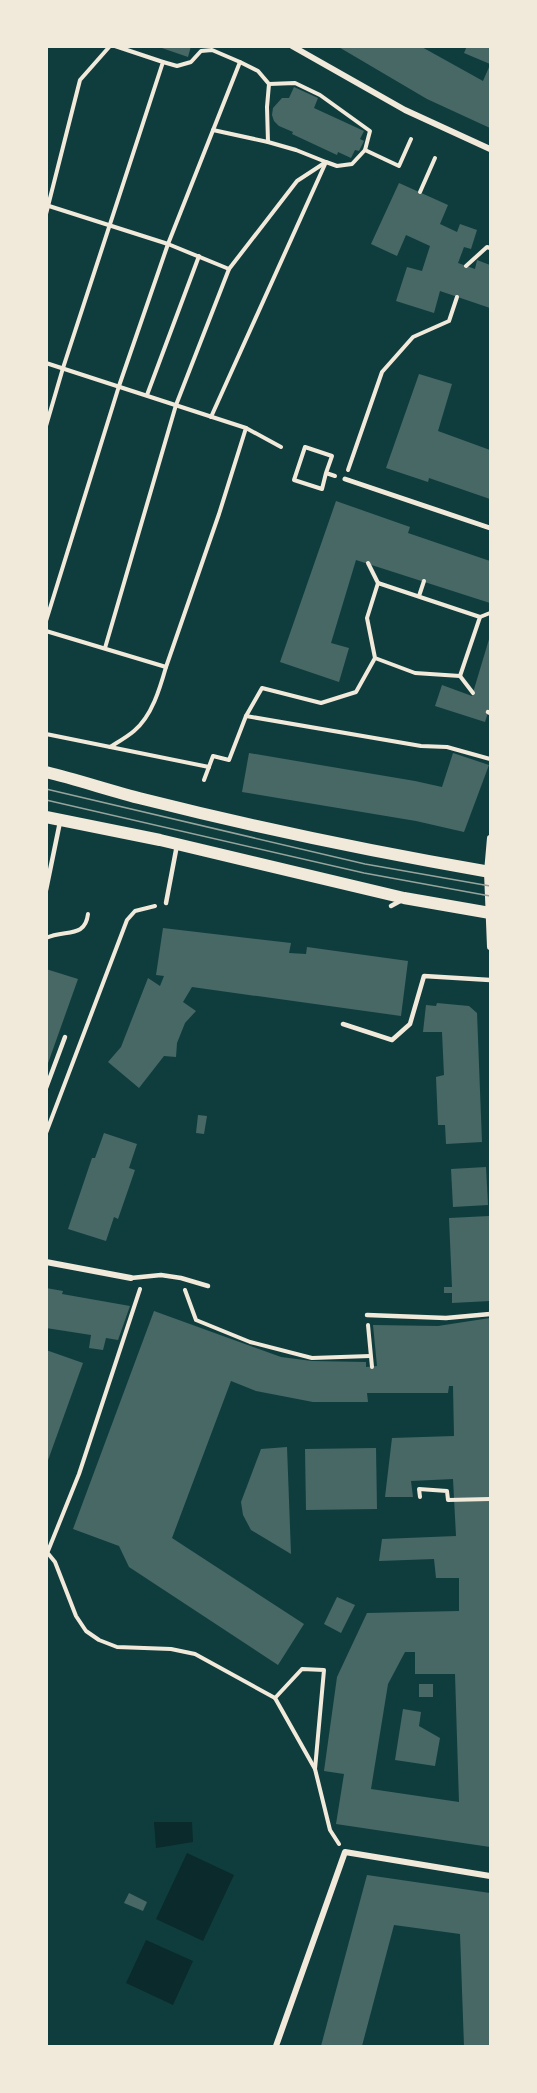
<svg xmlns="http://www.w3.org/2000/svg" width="537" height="2093" viewBox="0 0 537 2093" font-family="Roboto,sans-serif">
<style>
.water{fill:#0a2a2b}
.building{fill:#486865;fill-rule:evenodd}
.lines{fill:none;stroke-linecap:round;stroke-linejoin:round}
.path{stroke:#f1e9da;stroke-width:4}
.service{stroke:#f1e9da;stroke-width:4.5}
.pedestrian{stroke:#f1e9da;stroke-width:5}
.minor{stroke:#f1e9da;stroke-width:6}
.secondary{stroke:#f1e9da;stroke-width:12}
.tram{stroke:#97a49c;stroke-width:1.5}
</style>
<rect width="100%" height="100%" fill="#0f3d3e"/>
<g class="water">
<path d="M154 1822H192L193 1842 156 1848Z"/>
<path d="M187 1853 234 1875 203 1941 156 1919Z"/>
<path d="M146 1940 193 1961 173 2005 126 1983Z"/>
</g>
<g class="building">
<path d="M156 46H191L188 57Z"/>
<path d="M337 46H420L483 81 490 65V128L427 99Z"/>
<path d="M467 46H490V64L464 53Z"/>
<path d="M294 87 318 98 314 108 364 131 360 139 364 141 359 151 355 150 351 158 338 152 337 155 292 134 293 132 279 126 274 121 272 115 273 108 282 98H289Z"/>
<path d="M399 183 448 205 440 224 457 232 460 224 477 230 471 249 464 247 458 263 475 269 477 260 490 265V308L440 291 434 313 396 301 407 267 422 271 430 246 406 235 397 256 371 244Z"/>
<path d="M419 374 452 384 438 431 490 450V499L429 478 428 482 386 468Z"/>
<path d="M336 501 410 527 408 533 490 561V603L356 560 331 643 349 648 339 682 280 662Z"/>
<path d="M490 636V706L485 722 435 706 442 685 472 696Z"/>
<path d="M249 753 415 781 442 787 453 753 489 765 464 832 416 821 242 792Z"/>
<path d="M163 928 291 943 289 953 306 954 307 947 408 961 401 1016 192 987 183 1002 196 1011 185 1023 177 1043 176 1057 164 1056 139 1088 108 1062 121 1047 148 978 160 986 164 976 156 975Z"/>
<path d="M46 969 78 979 47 1066H46Z"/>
<path d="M437 1003 469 1006 477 1013 482 1142 446 1144 445 1125H438L436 1077 444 1075 442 1032H423L426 1005 436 1006Z"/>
<path d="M198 1115 207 1116 204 1134 196 1133Z"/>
<path d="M104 1133 137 1144 129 1168 135 1170 118 1219 114 1217 106 1241 68 1229 92 1158H95Z"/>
<path d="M486 1167 488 1205 453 1207 451 1169Z"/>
<path d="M489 1216 490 1301 452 1303V1293H444V1287H452L449 1218Z"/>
<path d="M46 1288 63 1291 62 1294 130 1306 118 1340 106 1338 103 1350 89 1348 91 1335 46 1328Z"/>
<path d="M154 1311 281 1357 312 1361 366 1362V1367L377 1366 373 1325 438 1326 490 1318V1847L336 1824 344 1774 324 1771 337 1677 367 1613 459 1611V1578H436L434 1559 379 1561 382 1539 456 1536 453 1479 411 1481 413 1497H385L392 1438 454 1436 453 1386H449L448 1393H367L368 1402H313L256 1391 231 1381 172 1538 304 1624 278 1665 129 1567 119 1546 73 1529ZM405 1652H415V1674H455L459 1802 371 1789 388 1684Z"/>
<path d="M46 1350 83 1363 47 1463H46Z"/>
<path d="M287 1447 291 1554 251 1530 243 1515 241 1502 261 1449Z"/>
<path d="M376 1448 377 1509 306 1510 305 1449Z"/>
<path d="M337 1597 355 1605 341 1633 324 1624Z"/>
<rect x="419" y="1684" width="14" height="13"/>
<path d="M403 1709 421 1712 419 1726 440 1738 435 1766 395 1760Z"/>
<path d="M367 1875 490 1893V2046H464L460 1934 394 1925 362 2046H321Z"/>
<path d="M129 1893 147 1902 143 1911 124 1903Z"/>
</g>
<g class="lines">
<g class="path">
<path d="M163 62 177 66 191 62 201 51 212 50 240 62"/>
<path d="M269 84 295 83 320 95 370 131 365 150"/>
<path d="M213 130 268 142"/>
<path d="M420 192 435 158"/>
<path d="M49 206 168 244 229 269"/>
<path d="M46 214 80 80 110 46"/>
<path d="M466 266 487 247 490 248"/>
<path d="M46 363 246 428 219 514 166 667"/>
<path d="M147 395 199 256"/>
<path d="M211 417 326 162 337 166 352 164 365 150 399 166 411 139"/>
<path d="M46 426 63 368 163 62 115 46"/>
<path d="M246 428 281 447"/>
<path d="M348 470 382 372 413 337 449 321 457 297"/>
<path d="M326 473 322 489 294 480 305 447 332 456 326 473 335 476"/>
<path d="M368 563 378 583"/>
<path d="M419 596 424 581"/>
<path d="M480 617 490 613"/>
<path d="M46 621 119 386 168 244 240 62 258 71 269 84 267 107 268 142 296 150 326 162 297 181 229 269 176 405 105 648"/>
<path d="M46 631 166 667C160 688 152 716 134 731 127 737 118 742 110 747"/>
<path d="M460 676 473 693"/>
<path d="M246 716 421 746 447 747 490 759"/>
<path d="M46 734 209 767"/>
<path d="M204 780 213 756 229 760 246 716 262 688 321 703 356 692 375 658 367 618 378 583 480 617 460 676 415 673 375 658"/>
<path d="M46 938C65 929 85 939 88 914"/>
<path d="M46 1133 127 920 135 911 155 906"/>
<path d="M185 1290 196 1320 250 1342 312 1358 370 1356"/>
<path d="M368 1325 372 1367"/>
<path d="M420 1497 419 1489 447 1491 448 1500 490 1499"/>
<path d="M46 1551 55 1562 76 1616 86 1631 99 1640 117 1647 171 1649 195 1654 275 1698 315 1769"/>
<path d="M48 1551 79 1474 140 1289"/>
<path d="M275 1698 302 1669 324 1670 315 1769 330 1830 339 1844"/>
</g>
<g class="service">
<path d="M488 712 490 713"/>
<path d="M46 890 60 822"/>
<path d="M166 903 177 845"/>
<path d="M391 906 402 900"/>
<path d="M343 1024 392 1040 410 1024 424 976 490 980"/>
<path d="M46 1088 65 1037"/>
<path d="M131 1278 161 1275 181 1278 208 1286"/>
<path d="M367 1315 446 1318 490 1314"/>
</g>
<path class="pedestrian" d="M345 479 490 528"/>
<g class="minor">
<path d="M292 46 405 110 490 149"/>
<path d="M490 838 487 872 490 947"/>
<path d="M46 1262 131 1278"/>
<path d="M276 2046 345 1852 490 1876"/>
</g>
<g class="secondary">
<path d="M46 772C79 780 111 791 143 799 258 828 374 852 490 872"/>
<path d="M46 817 160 840 404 898 490 913"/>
</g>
<g class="tram">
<path d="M46 789 365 864 490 886"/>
<path d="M46 800 364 873 490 896"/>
</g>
</g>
<rect width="537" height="2093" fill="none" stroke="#f1e9da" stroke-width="96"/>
</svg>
